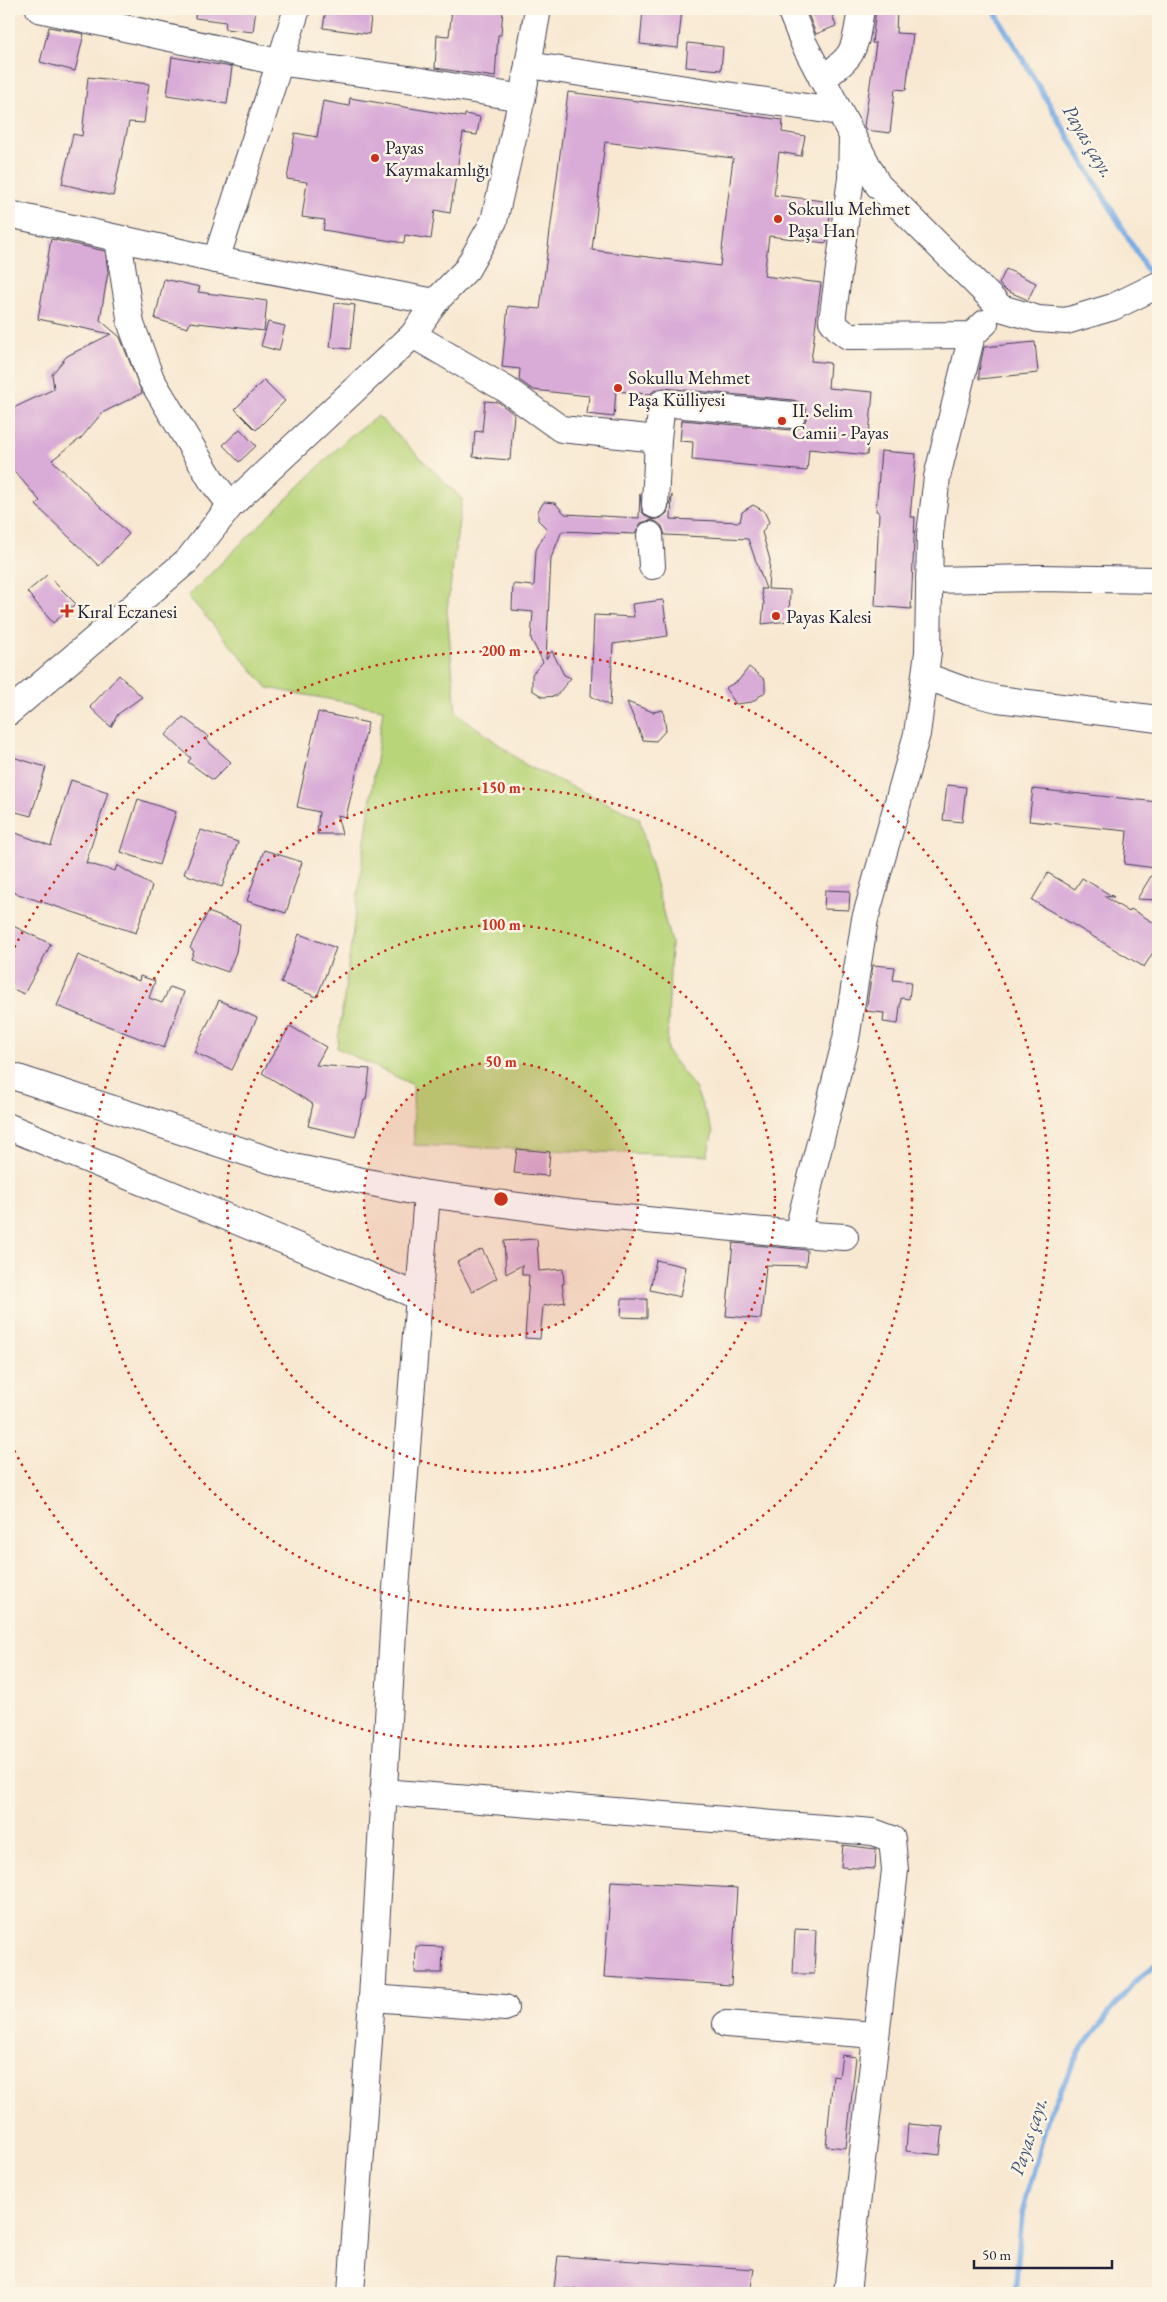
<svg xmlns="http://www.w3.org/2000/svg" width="1167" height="2302" viewBox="0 0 1167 2302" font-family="'EB Garamond',serif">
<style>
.green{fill:#b9d57a;stroke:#6e7c5a}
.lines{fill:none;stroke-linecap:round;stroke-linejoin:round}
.stream{stroke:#77ace5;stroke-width:5.5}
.building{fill:#d9abd7;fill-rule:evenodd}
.minor-casing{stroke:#424052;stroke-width:28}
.minor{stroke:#fff;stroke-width:26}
.ring{fill:none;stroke:#c8321e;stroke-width:2.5;stroke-dasharray:2.5 5}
.poi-dot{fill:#c8321e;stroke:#fcf5e5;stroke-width:2}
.labels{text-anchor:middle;stroke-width:5;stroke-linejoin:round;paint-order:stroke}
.poi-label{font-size:19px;fill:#22223b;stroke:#fcf5e5;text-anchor:start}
.water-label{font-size:20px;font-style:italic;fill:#405276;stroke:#fcf5e5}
.centre{fill:#c8321e;stroke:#fcf5e5;stroke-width:2.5}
.ring-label{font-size:15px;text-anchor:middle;font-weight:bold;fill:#c8321e;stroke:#fcf5e5;stroke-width:5;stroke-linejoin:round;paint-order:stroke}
</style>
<rect width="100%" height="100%" fill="#fcf5e5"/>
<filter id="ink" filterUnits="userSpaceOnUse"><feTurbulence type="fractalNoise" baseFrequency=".02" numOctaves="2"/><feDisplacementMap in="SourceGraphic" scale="10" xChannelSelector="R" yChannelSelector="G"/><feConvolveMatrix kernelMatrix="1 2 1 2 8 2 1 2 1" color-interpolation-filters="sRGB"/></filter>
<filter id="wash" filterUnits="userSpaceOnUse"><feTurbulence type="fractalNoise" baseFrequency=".0096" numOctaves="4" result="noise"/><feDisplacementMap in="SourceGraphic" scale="20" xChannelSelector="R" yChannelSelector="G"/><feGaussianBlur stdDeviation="1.12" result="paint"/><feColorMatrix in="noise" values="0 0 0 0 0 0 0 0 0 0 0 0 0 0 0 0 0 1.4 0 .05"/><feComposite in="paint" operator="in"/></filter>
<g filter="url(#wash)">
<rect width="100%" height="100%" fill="#f8e8d1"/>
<path class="green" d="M378 416 462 499 447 610 456 712 526 765 639 818 671 943 667 1051 695 1088 713 1132 707 1156 414 1145 413 1085 337 1048 383 709 268 688 188 596 349 437Z"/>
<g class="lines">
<g class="stream">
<path d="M993 9 1153 280"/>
<path d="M1015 2293 1022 2213 1049 2113 1081 2049 1134 1982 1158 1963"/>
</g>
</g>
<g id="blocks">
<g class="building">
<path d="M196 9H256L253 32 225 29 226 22 195 18Z"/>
<path d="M326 9H372L369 34 323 28Z"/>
<path d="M452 9H503L501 35H498L495 77 435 68 437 35 449 36Z"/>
<path d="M643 9H682L678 48 640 44Z"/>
<path d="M806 9H830L836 26 816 34Z"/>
<path d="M876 9H897L896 33 913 34 906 90 895 89 890 133 866 130 864 126 876 43H872Z"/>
<path d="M49 27 84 34 75 71 40 62Z"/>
<path d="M688 43 723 47 721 70 686 67Z"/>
<path d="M172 57 232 67 227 104 167 95Z"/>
<path d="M88 77 149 84 144 123 129 122 113 196 62 184 73 134 82 136Z"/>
<path d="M568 92 783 120 782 132 805 136 801 156 779 152 774 195 832 202 826 243 769 236 764 276 821 283 811 361 830 363 828 388 873 392 867 455 809 449 807 471 692 460 693 442 680 441 682 420 791 430 798 429 804 424 807 417 806 409 801 403 793 400 663 388 655 390 650 394 616 391 614 417 587 414 589 396 533 390 519 380 520 369 502 367 508 306 540 309ZM605 142 733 158 720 266 592 250Z"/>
<path d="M350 98 465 117V114L480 117 477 135 463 133 450 213 435 210 431 239 405 235 404 243 323 230 325 220 302 217 307 182 287 179 295 133 317 137 323 101 349 106Z"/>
<path d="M51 239 105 251 108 272 100 320 120 337 142 393 102 413 81 438 52 460 129 534 99 566 36 505 40 501 9 465V410L54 389 52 374 67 356 111 334 38 319Z"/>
<path d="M1006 269 1036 283 1028 300 1005 290 999 284Z"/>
<path d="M164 279 200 287 198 292 267 301 264 331 190 322 188 328 155 319Z"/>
<path d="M335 303 355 305 350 349 330 347Z"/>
<path d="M268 322 285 326 279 351 261 346Z"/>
<path d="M1035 342 1038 373 979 379V371L984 347Z"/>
<path d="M264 380 285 401 256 430 235 409Z"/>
<path d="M485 401 498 402 514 414 510 460 473 457 475 431 482 432Z"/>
<path d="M240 429 256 446 239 462 223 445Z"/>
<path d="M881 451 916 454 910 517H915L911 609 875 606 879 512 876 511Z"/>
<path d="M640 494 642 512 647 517 654 520 661 518 667 513 672 495 671 519 740 522 742 512 753 505 764 511 769 522 762 532 770 560 768 589 790 590 789 621 762 624 764 603 761 589H766L748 539 665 535 662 526 657 522 650 520 641 523 635 534 562 531 551 558 546 659 552 651 564 675 571 678 556 696 543 697 532 690V674L543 662 531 639 533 612 512 610 513 584 534 586 536 550 547 529 538 520V511L544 502 555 503 565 514 639 518Z"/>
<path d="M47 575 76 604 53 623 27 592Z"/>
<path d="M663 600 668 636 613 644 610 706 591 696 594 615 634 617 632 604Z"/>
<path d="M749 667 765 680V692L752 702 736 704 725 688 738 681Z"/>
<path d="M119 675 142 697 118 714 111 727 90 707Z"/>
<path d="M627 702 653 712 663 710 666 730 656 741 643 740Z"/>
<path d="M318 712 368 723 346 817 337 815 342 834H317L319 812 297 807Z"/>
<path d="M183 717 209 737 206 740 231 762 213 780 188 762 191 758 166 735Z"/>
<path d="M9 756 46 767 31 816 9 810Z"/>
<path d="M71 780 108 792 86 863 115 871 117 865 152 886 136 933 9 891V854L16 833 51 846Z"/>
<path d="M947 785 966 787 962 822 943 820Z"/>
<path d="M1033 789 1158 802V900L1137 899 1156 868 1124 864 1127 831 1029 821Z"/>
<path d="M138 799 176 812 159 865 121 852Z"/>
<path d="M201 830 238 842 222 887 184 874Z"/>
<path d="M264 850 302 862 286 913 247 901Z"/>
<path d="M1048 873 1075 889 1082 878 1114 897 1104 896 1129 912 1131 909 1158 925V944L1144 967 1032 900Z"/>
<path d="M825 890 850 891 849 910 824 909Z"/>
<path d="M208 912 240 924 236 952 228 972 191 959 194 951 190 948Z"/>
<path d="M13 926 51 944 24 994 9 987V934Z"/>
<path d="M299 934 336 948 317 997 281 983Z"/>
<path d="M78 955 139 981 140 976 155 981 149 998 162 1003 170 987 184 992 164 1048 57 1006Z"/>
<path d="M873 965 895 967 893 980 911 982 909 999 901 998 898 1024 883 1022 884 1013 866 1011Z"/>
<path d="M219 1000 257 1018 232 1070 194 1052Z"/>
<path d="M290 1026 326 1047 316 1065 370 1069 366 1100H364L355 1137 308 1126 313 1104 262 1073Z"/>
<path d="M517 1149 550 1152 548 1176 514 1173Z"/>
<path d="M537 1239 539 1271 563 1269 564 1284H562L565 1302 543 1306 540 1339 525 1338 529 1275H522V1265L506 1274 504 1241Z"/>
<path d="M733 1243 807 1250 806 1266 766 1265 761 1319 726 1316Z"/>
<path d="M482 1249 497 1278 472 1292 457 1262Z"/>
<path d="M656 1260 686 1267 680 1297 650 1290Z"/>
<path d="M622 1299H647V1318L621 1317Z"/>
<path d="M843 1845 876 1849 875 1869 841 1867Z"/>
<path d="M611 1881 737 1888 731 1985 604 1977Z"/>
<path d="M795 1929 816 1930 814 1974H793Z"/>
<path d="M416 1946 443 1947 442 1973H415Z"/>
<path d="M842 2055 856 2057 846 2148 826 2146 833 2076 839 2077Z"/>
<path d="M908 2124 943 2127 940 2155 906 2151Z"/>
<path d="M558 2256 754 2269 750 2293H636L554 2288Z"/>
</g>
</g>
</g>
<g filter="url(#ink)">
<use href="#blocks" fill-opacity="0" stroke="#424052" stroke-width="1"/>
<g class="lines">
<defs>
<g id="minor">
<path d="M39 9 278 62 415 80 522 98"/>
<path d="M790 9 804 44 878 185 1001 308 1038 319 1066 321 1113 307 1158 285"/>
<path d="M528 65 839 112"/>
<path d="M822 79C857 54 854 50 861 9"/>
<path d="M852 137 851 178 832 321 839 329 848 336 972 335 985 323"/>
<path d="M9 214 216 260 435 302"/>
<path d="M118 239 131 324 151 379 212 481 231 505"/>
<path d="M216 260 297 9"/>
<path d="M413 335 507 390 561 429 658 439 655 505"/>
<path d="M658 439 662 403 792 415"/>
<path d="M650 535 652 566"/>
<path d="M929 580 1039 578 1158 580"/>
<path d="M925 676 969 692 998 699 1158 719"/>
<path d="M9 712 188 560 231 505 413 335 435 302 467 269 494 221 522 98 538 9"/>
<path d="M9 1075 288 1166 427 1194 394 1614 372 1998 351 2293"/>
<path d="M9 1127 420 1297"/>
<path d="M427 1194 572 1213 797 1234 846 1039 865 919 917 734 928 652 930 534 937 477 972 335"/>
<path d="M797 1234 845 1237"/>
<path d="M383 1792 873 1832 892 1839 895 1870 847 2293"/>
<path d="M372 1998 505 2008"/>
<path d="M726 2024 876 2035"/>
</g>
</defs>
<use href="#minor" class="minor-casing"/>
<use href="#minor" class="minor"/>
</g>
</g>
<circle cx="501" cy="1199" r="137" fill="#c8321e" fill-opacity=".12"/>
<g class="ring">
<circle cx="501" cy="1199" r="137"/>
<circle cx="501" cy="1199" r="274"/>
<circle cx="501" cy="1199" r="411"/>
<path d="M11 954A548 548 0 1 1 11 1444"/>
</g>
<g class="poi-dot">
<circle cx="375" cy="158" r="5"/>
<circle cx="778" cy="219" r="5"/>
<circle cx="618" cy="388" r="5"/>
<circle cx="782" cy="421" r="5"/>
<path d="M64.5 603.5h5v5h5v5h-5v5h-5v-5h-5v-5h5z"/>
<circle cx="776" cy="616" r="5"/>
</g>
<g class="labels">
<g class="poi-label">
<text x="385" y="154">Payas<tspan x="385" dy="22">Kaymakamlığı</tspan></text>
<text x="788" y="215">Sokullu Mehmet<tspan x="788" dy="22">Paşa Han</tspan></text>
<text x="628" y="384">Sokullu Mehmet<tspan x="628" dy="22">Paşa Külliyesi</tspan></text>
<text x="792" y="417">II. Selim<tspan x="792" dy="22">Camii - Payas</tspan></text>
<text x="77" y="618">Kıral Eczanesi</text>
<text x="786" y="623">Payas Kalesi</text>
</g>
<g class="water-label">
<text transform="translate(1089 141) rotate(59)" y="7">Payas çayı.</text>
<text transform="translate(1028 2136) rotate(-72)" y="7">Payas çayı.</text>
</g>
</g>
<circle cx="501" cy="1199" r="8" class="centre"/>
<g class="ring-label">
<text x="501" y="656">200 m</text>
<text x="501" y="793">150 m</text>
<text x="501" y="930">100 m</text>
<text x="501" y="1067">50 m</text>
</g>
<rect width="1167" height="2302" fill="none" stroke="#fcf5e5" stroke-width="30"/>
<path d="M974 2260v8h138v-8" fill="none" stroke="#22223b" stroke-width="2.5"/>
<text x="982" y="2260" font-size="15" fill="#22223b" stroke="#fcf5e5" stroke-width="4" paint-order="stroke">50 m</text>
</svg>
